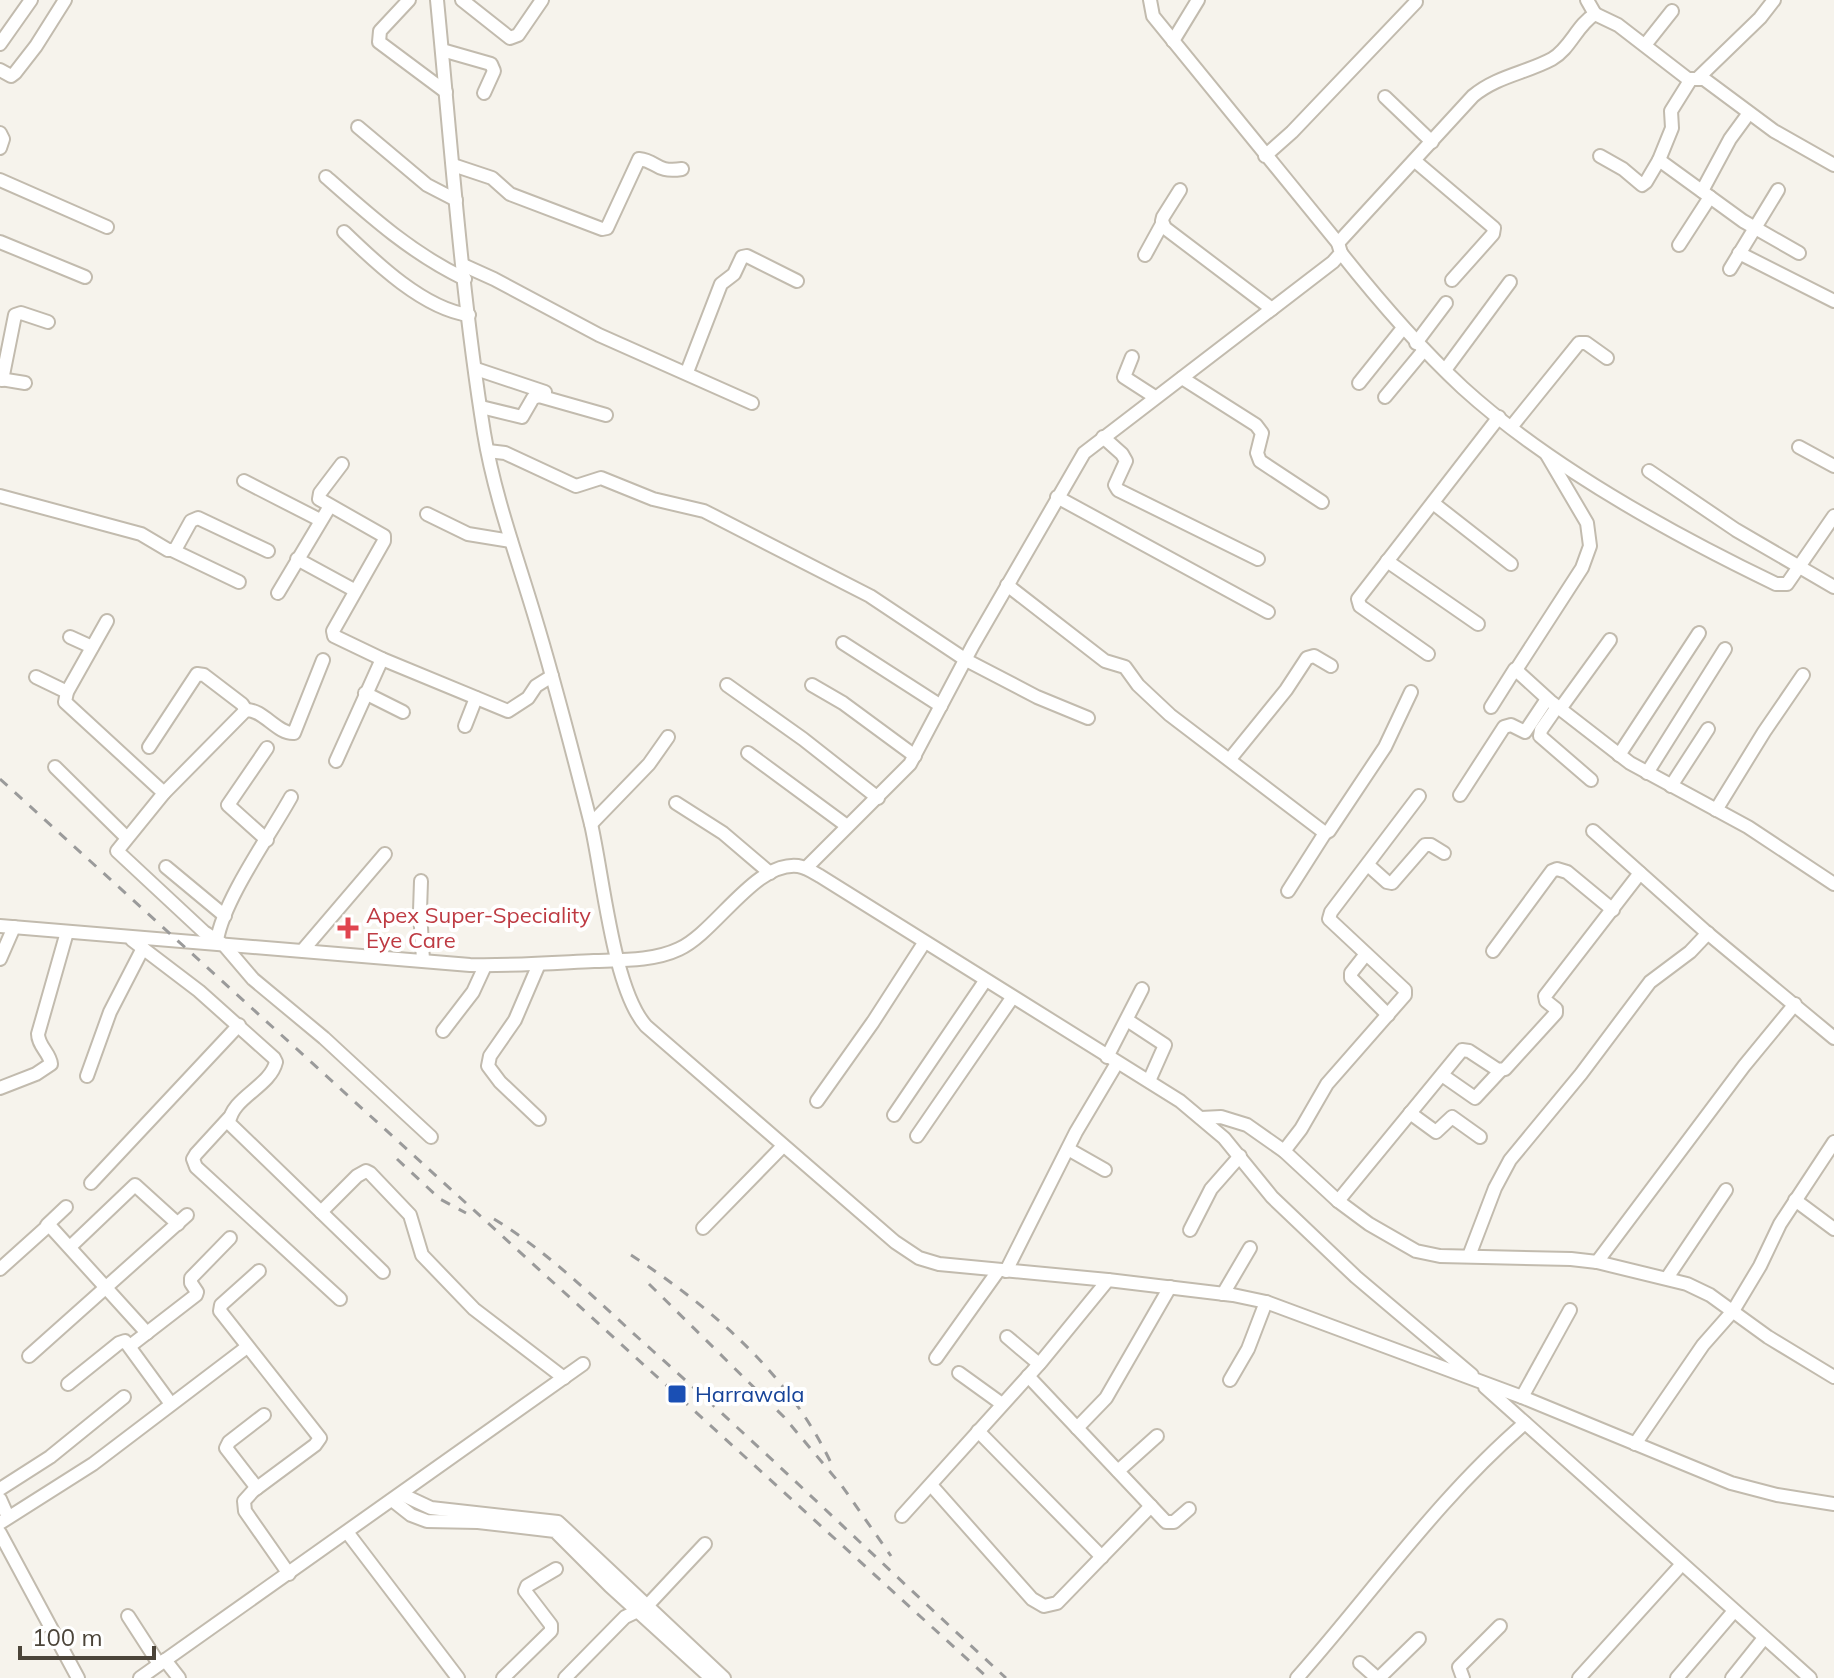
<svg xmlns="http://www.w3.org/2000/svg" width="1834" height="1678" viewBox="0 0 1834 1678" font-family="Mulish,sans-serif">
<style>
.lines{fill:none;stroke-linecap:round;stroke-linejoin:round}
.minor-casing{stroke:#c2bbae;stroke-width:16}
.minor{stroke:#fff;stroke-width:12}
.rail{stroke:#9a9a9a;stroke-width:3;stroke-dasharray:10 10;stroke-linecap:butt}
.health-dot{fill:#e0444e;stroke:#fff;stroke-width:3}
.transit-dot{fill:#1a4fb4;stroke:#fff;stroke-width:3}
.labels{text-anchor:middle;stroke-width:8;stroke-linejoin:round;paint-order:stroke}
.health-label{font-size:22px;fill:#be3a42;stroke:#fff;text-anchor:start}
.transit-label{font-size:22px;fill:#164399;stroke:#fff;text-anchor:start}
</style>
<rect width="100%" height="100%" fill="#f6f3ec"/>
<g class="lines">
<defs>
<g id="minor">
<path d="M409 0 380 31 379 42 446 92"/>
<path d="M437 0C451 144 461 290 484 433 494 494 516 554 534 614 555 683 573 753 591 824 603 876 613 989 646 1026L895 1242 919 1258 939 1264 1108 1280 1233 1295 1266 1302 1522 1397 1731 1483 1777 1495 1834 1504"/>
<path d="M462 0 510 38 518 35 542 0"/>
<path d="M1587 0 1595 14"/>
<path d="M1173 41 1198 0"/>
<path d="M0 44 31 0"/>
<path d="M1645 45 1672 11"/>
<path d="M442 50 491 64 494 71 484 93"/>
<path d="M0 70 11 76 15 73 36 46 65 0"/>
<path d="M1698 78 1760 18 1774 0"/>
<path d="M1691 79 1671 111 1672 128 1659 160 1743 221 1799 253"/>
<path d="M1385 97 1432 142"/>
<path d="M358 127 427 185 456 200"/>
<path d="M0 133 3 139 0 148"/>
<path d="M1265 156 1292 132 1416 2"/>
<path d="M1600 156 1623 169 1642 185 1646 182 1659 160"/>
<path d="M1415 161 1494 228 1493 234 1452 280"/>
<path d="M453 165 492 178 510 194 602 229 607 228 639 159C658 161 655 173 682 169"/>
<path d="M326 177C370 216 411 253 465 279"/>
<path d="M0 180 107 227"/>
<path d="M1180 190 1163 217 1162 221 1165 228 1272 309"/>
<path d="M1702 191 1730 139 1749 113"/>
<path d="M344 232C376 263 424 309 469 315"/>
<path d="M0 242 85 277"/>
<path d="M1338 243 1473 96C1497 76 1526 73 1552 59 1570 49 1577 25 1595 14L1618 25 1688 79H1704L1774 131 1834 165"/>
<path d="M1679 245 1710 197"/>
<path d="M1341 253C1379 301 1418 346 1463 388 1550 467 1670 533 1776 584H1787L1834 516"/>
<path d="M1739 253 1834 301"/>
<path d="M1145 255 1162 224"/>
<path d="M463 265 494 279 599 335 752 403"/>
<path d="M1730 269 1778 190"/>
<path d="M1416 343 1446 303"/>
<path d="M1132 357 1124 377 1155 397"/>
<path d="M476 369 545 392"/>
<path d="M1445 370 1510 282"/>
<path d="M687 372 721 284 734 274 742 257 747 256 797 281"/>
<path d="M1182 378 1256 425 1262 433 1257 453 1260 461 1322 502"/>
<path d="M0 379 25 383"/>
<path d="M2 380 15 315 21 313 48 322"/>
<path d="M1359 383 1403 328"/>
<path d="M1385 397 1424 350"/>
<path d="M481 407 522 417 533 398 539 396 606 415"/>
<path d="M1512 426 1579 343H1586L1607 358"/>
<path d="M1103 437 1122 454 1126 461 1115 485 1118 490 1258 559"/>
<path d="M1799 447 1834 466"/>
<path d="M488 451 505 453 576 486 601 478 653 499 704 511 870 596 966 660 1037 697 1088 718"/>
<path d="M1547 455 1587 523 1590 546 1582 568 1516 670 1550 701 1630 763 1748 827 1834 884"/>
<path d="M342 464 320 493 319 499 384 536V541L333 631 334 636 382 659 508 711 528 698 536 686 552 676"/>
<path d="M1649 471 1736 530 1834 587"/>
<path d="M244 481 320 520"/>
<path d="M0 496 141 534 168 550H175L191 521 198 518 268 551"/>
<path d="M1057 497 1268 612"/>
<path d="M1433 503 1511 564"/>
<path d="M427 514 468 534 511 541"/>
<path d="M172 550 239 582"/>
<path d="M297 559 354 590"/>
<path d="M1387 561 1478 624"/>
<path d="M1007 585 1105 661 1125 667 1138 685 1170 715 1325 833 1329 831 1385 747 1411 692"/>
<path d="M278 593 330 506"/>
<path d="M107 621 67 692 65 702 164 793"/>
<path d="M70 637 92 647"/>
<path d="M843 643 941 706"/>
<path d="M1428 654 1360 606 1358 599 1499 417"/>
<path d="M323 660 294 733C277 734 263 709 246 710L164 793 117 851 204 932 224 945 253 979 324 1038 431 1137"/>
<path d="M36 677 67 692"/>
<path d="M727 685 803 739 878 798"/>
<path d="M812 685 843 703 915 756"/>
<path d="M365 693 403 712"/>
<path d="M1491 707 1515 669"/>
<path d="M1557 707 1541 730 1540 736 1591 780"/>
<path d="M1560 709 1610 640"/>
<path d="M465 726 476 698"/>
<path d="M149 747 197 674 204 675 242 704 246 710"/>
<path d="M267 748 228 805 267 840"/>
<path d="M748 753 847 826"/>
<path d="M1619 755 1699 633"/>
<path d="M1230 759 1286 690 1307 658 1314 656 1331 666"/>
<path d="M336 761 382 659"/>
<path d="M55 767 126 837"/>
<path d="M1647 773 1725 649"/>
<path d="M1671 786 1708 729"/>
<path d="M1460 795 1504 727 1511 725 1525 732 1547 699"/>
<path d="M676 803 723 833 770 873"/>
<path d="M1716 810 1764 732 1803 675"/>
<path d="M591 824 649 764 668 737"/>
<path d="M1593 831 1705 931 1834 1038"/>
<path d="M1368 865 1387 882 1392 883 1425 845H1431L1444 853"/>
<path d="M166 867 225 916"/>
<path d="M806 868 910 764 973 645 1084 453 1333 262 1341 253 1338 243 1153 16 1150 0"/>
<path d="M421 881 420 911 423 960"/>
<path d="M1288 891 1325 833"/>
<path d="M0 926 470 965C512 966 553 963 594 961 621 960 654 961 679 949 716 932 755 861 798 866 806 867 813 872 820 876L1180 1101 1224 1138 1272 1197 1356 1277 1472 1375"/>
<path d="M132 940 199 991 274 1058 276 1062C270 1087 232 1097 229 1123L383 1272"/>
<path d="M217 940C224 899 270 835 291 797"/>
<path d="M303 950 385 854"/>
<path d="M1493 951 1552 871 1557 869 1567 872 1613 910"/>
<path d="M1366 954 1351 973V978L1388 1015"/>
<path d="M0 959 14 927"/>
<path d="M539 964 515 1020 490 1056 488 1066 500 1082 539 1119"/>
<path d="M1127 1020 1165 1045 1149 1081"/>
<path d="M443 1031 473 992 485 966"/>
<path d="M1107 1057 1142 989"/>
<path d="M1442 1075 1475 1098 1501 1070"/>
<path d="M87 1076 110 1012 143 948"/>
<path d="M0 1088 36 1074 51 1064C50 1053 38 1046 38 1034L67 932"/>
<path d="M817 1101 873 1022 924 943"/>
<path d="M1410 1113 1436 1132 1452 1117 1480 1137"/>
<path d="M894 1115 985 981"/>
<path d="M229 1118 196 1154 193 1159 196 1167 340 1299"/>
<path d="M1201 1118 1221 1117 1247 1125 1284 1151 1338 1201 1369 1224 1416 1251 1440 1256 1571 1259 1597 1262 1687 1284 1710 1295 1768 1337 1834 1377"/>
<path d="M917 1136 1012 998"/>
<path d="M1068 1149 1105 1170"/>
<path d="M1284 1151 1301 1129 1327 1084 1405 995V990L1329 919 1331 912 1419 796"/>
<path d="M91 1183 239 1025"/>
<path d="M1795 1200 1834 1229"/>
<path d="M1338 1201 1462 1050 1469 1051 1498 1070 1505 1069 1556 1013V1009L1546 1001 1545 996 1640 873"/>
<path d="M321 1212 357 1176 366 1171 370 1173 410 1215 422 1255 474 1309 564 1378"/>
<path d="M47 1225 66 1207"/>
<path d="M703 1228 783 1146"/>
<path d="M1190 1230 1211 1189 1240 1156"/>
<path d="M70 1247 135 1185 178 1224"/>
<path d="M1469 1256 1495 1188 1510 1160 1581 1074 1650 982 1690 952 1708 933"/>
<path d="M1597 1262 1744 1066 1795 1004"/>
<path d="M0 1269 49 1225 147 1333"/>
<path d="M259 1271 221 1305 220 1311 320 1438 315 1445 253 1491 244 1501 245 1511 289 1574"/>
<path d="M1006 1271 1076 1132 1117 1063"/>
<path d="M1667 1278 1726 1190"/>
<path d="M1223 1294 1250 1248"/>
<path d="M1007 1337 1039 1364"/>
<path d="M130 1346 196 1295 197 1292 191 1283V1278L230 1238"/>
<path d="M29 1356 187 1215"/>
<path d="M936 1358 998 1271"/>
<path d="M959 1373 1002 1404"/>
<path d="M1028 1376 1166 1522H1174L1189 1509"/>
<path d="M1230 1380 1248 1349 1266 1302"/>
<path d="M68 1384 119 1343 125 1341 171 1404"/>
<path d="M1485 1387 1810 1678"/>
<path d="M1522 1397 1570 1310"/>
<path d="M1077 1428 1106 1398 1170 1287"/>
<path d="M978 1431 1102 1557"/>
<path d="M1635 1444 1703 1345 1733 1311 1760 1266 1780 1224 1834 1142"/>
<path d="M1118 1471 1157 1436"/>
<path d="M931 1485 1032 1599 1044 1606 1057 1603 1151 1506"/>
<path d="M257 1488 226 1448 229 1442 264 1415"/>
<path d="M0 1489 50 1457 124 1397"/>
<path d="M401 1494 431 1508 558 1522 724 1678"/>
<path d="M0 1499 8 1517"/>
<path d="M392 1500 411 1515 427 1521 478 1522 555 1531 610 1586 711 1678"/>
<path d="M902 1516 1041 1362 1108 1280"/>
<path d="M0 1523 93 1464 247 1347"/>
<path d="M347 1532 458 1678"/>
<path d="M0 1533 78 1678"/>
<path d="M128 1616 159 1664"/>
<path d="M165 1660 179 1678"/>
<path d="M1360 1663 1377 1678"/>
<path d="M140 1678 583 1364"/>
<path d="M503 1678 551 1631V1625L525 1591 527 1586 556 1569"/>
<path d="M565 1678 625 1617 646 1607 705 1544"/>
<path d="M1297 1678C1373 1592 1438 1498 1525 1423"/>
<path d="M1379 1678 1419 1639"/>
<path d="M1463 1678 1459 1667 1500 1626"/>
<path d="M1579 1678 1682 1564"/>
<path d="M1677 1678 1734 1611"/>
<path d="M1732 1678 1764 1638"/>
</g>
</defs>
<use href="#minor" class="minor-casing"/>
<use href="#minor" class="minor"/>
<g class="rail">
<path d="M0 779 988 1678"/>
<path d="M397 1159 440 1199 466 1213"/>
<path d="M494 1219C553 1255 602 1306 653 1351 773 1458 888 1570 1006 1678"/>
<path d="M631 1255C712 1308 789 1374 831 1463"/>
<path d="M649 1284 784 1417 842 1486 891 1556"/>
</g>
</g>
<path class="health-dot" d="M344 916h8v8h8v8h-8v8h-8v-8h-8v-8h8z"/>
<rect class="transit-dot" x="667" y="1384" width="20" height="20" rx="4"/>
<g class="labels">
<g class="health-label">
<text x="366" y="923">Apex Super-Speciality<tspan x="366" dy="25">Eye Care</tspan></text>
</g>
<g class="transit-label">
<text x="695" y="1402">Harrawala</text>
</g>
</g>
<path d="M20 1646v12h134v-12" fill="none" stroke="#4b4439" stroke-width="4"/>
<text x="32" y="1646" font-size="24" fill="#4b4439" stroke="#ffffff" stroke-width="6" paint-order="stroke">100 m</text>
</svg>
